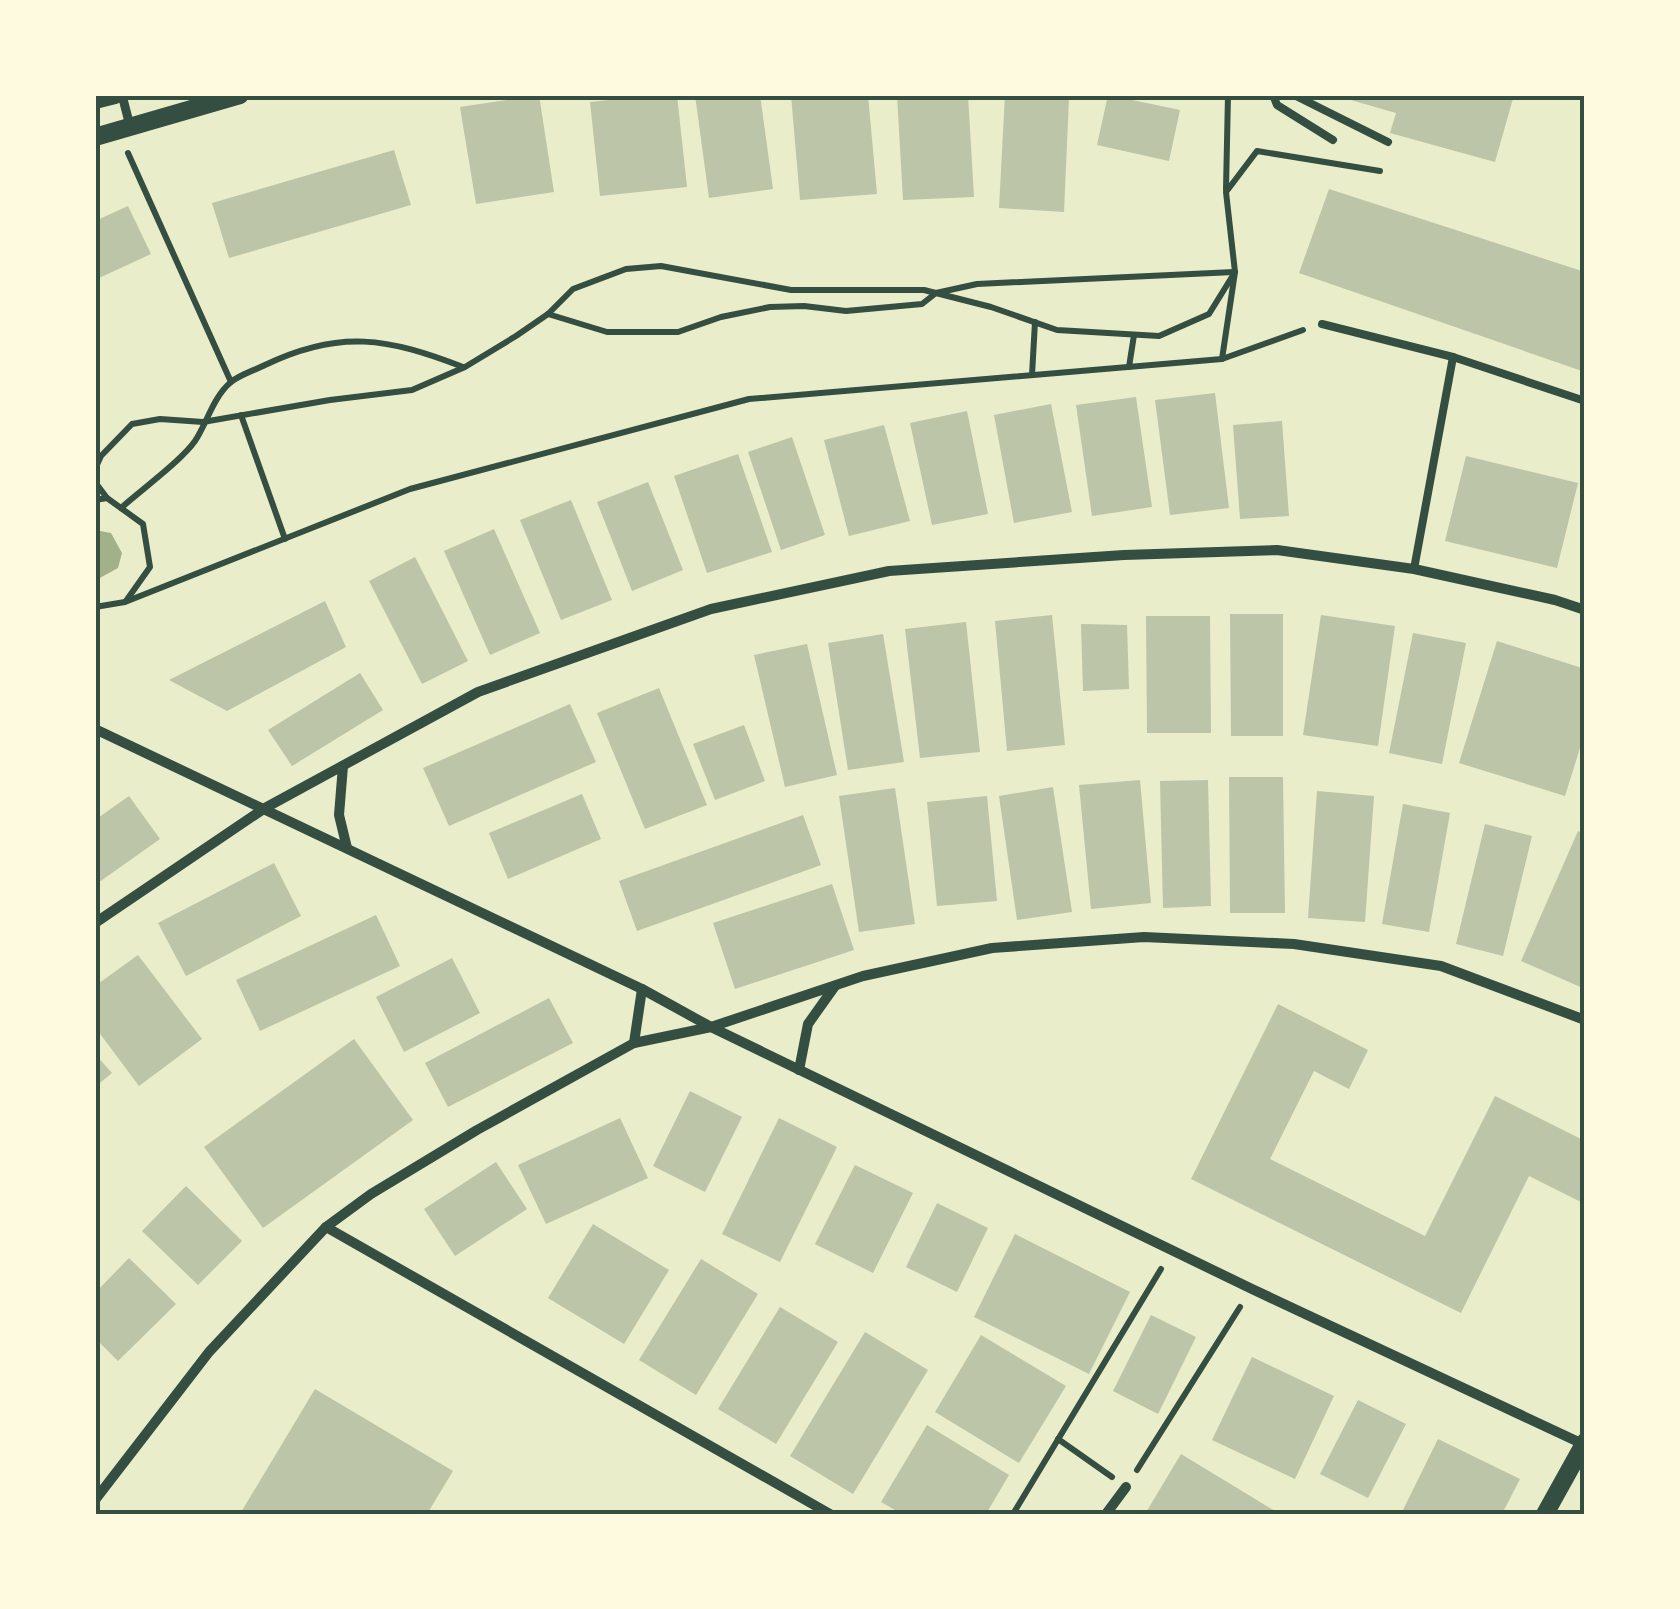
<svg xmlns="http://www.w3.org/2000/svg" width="1680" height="1609" viewBox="0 0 1680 1609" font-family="'Fira Sans Condensed',sans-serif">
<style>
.water{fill:#a3b18a}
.building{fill:#bcc5a7}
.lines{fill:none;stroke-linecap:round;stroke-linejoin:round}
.path{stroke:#344e41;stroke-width:6}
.service{stroke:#344e41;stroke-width:8}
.pedestrian{stroke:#344e41;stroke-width:9}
.minor{stroke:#344e41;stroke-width:10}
.tertiary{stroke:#344e41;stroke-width:18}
.neatline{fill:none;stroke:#344e41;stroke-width:4}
</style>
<rect width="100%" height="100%" fill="#e9edc9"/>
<path class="water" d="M95 530 111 533 122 553 118 568 98 579H95Z"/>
<g class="building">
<path d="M539 95 554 192 476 204 460 107Z"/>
<path d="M657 95H677L687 187 600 196 590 102Z"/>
<path d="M695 95H760L773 189 709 198Z"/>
<path d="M791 95H868L877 194 800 200Z"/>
<path d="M897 95H968L974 197 903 200Z"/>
<path d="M1005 95 1069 98 1064 212 999 208Z"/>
<path d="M1108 95 1180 110 1169 161 1097 145Z"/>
<path d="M1514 95 1495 162 1390 133 1396 113 1337 96Z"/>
<path d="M394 150 411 205 229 258 212 203Z"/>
<path d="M1329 189 1585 272V372L1299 273Z"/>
<path d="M128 206 151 254 99 278 95 268V221Z"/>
<path d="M1215 393 1229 508 1170 515 1155 400Z"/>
<path d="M1136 397 1152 507 1092 516 1076 405Z"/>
<path d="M1051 404 1072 512 1014 523 994 415Z"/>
<path d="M967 411 988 514 932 525 910 423Z"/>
<path d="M1282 421 1289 516 1240 519 1233 425Z"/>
<path d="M884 425 910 521 849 536 824 440Z"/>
<path d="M792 437 825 535 781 550 748 452Z"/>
<path d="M738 454 772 552 707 573 674 476Z"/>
<path d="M1466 456 1578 483 1557 568 1445 541Z"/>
<path d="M648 482 683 570 632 591 597 502Z"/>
<path d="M571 500 612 600 561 620 520 520Z"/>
<path d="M494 529 540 633 490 655 444 551Z"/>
<path d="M415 557 468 661 422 684 369 581Z"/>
<path d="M325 601 346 647 227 711 169 680Z"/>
<path d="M1230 614H1283V736H1231Z"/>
<path d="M1052 615 1065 745 1007 751 995 621Z"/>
<path d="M1321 615 1395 626 1378 746 1303 735Z"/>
<path d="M1146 616H1210L1211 733H1147Z"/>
<path d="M966 622 980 752 920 758 905 629Z"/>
<path d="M1081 624 1127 625 1129 689 1083 691Z"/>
<path d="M1413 633 1466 643 1442 764 1389 753Z"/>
<path d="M883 634 904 762 848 770 828 643Z"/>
<path d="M1497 641 1585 669V732L1565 796 1459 763Z"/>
<path d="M807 644 837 775 785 787 754 655Z"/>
<path d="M360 673 383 710 292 766 268 730Z"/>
<path d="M659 688 707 805 645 829 597 713Z"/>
<path d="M570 704 596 762 449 826 423 768Z"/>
<path d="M744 725 765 781 715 800 693 744Z"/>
<path d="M1229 777H1283L1285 913H1230Z"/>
<path d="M1140 780 1151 903 1091 909 1079 785Z"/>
<path d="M1208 780 1211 906 1163 908 1160 781Z"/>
<path d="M1053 787 1072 912 1017 920 999 796Z"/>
<path d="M895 788 915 924 859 932 839 796Z"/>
<path d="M1317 791 1374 796 1365 922 1308 918Z"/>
<path d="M582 794 601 839 508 879 489 833Z"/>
<path d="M129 796 160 839 95 885V820Z"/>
<path d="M987 796 997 901 937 906 927 802Z"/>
<path d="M1403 804 1450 813 1429 932 1382 924Z"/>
<path d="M803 815 821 865 637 931 619 881Z"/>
<path d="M1485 824 1532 836 1503 956 1456 944Z"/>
<path d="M1578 831 1585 835V989L1521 961Z"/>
<path d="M274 863 301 916 186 976 158 923Z"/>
<path d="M832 884 854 950 735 989 713 923Z"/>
<path d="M376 915 400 966 260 1031 236 980Z"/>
<path d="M138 955 202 1039 139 1086 95 1027V986Z"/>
<path d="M452 958 480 1013 404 1052 376 997Z"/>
<path d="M549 998 573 1043 448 1107 425 1063Z"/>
<path d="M1278 1004 1368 1050 1349 1089 1314 1071 1270 1159 1425 1236 1495 1096 1585 1141V1204L1529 1176 1461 1313 1191 1179Z"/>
<path d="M354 1039 413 1120 263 1228 204 1147Z"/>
<path d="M95 1054 112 1073 95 1087Z"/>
<path d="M690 1091 742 1117 705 1192 653 1166Z"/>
<path d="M620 1118 648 1178 546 1224 518 1165Z"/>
<path d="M779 1118 837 1147 780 1262 722 1234Z"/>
<path d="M496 1162 527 1209 455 1256 424 1209Z"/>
<path d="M855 1165 913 1193 873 1273 815 1244Z"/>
<path d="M186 1186 242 1241 198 1285 142 1231Z"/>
<path d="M937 1203 988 1228 957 1292 906 1267Z"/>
<path d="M593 1224 669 1270 624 1344 548 1298Z"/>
<path d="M1015 1234 1130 1292 1089 1374 974 1317Z"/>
<path d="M129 1258 176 1304 118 1361 95 1338V1293Z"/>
<path d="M701 1259 758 1294 696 1395 639 1360Z"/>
<path d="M780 1307 838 1342 776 1444 718 1409Z"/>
<path d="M1151 1315 1196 1337 1158 1414 1113 1391Z"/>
<path d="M865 1332 928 1370 853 1494 790 1456Z"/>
<path d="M981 1335 1066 1386 1019 1463 935 1412Z"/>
<path d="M1252 1357 1334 1396 1295 1479 1212 1440Z"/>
<path d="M315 1389 453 1471 427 1514H240Z"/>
<path d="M1358 1400 1406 1424 1368 1498 1320 1474Z"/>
<path d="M927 1425 1009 1475 986 1514H902L881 1502Z"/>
<path d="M1438 1439 1520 1479 1502 1514H1401Z"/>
<path d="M1181 1454 1280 1514H1145Z"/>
</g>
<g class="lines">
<g class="path">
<path d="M128 153 231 382"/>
<path d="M1226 189 1228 95"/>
<path d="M548 314 607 332H678L721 317 770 307 804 306 846 311 922 304 936 293 977 284 1234 272"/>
<path d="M1222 359 1235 272 1226 192 1257 151 1380 171"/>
<path d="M1129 367 1134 335"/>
<path d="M1032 375 1035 322"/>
<path d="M241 415 285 539"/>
<path d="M95 469 101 456 132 424 160 419 203 422 330 400 412 390 465 367 516 336 548 314 573 289 626 269 661 266 791 290H924L991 307 1057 330 1159 336 1209 314 1235 272"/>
<path d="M95 482 107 498"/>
<path d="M95 500 107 498 143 524 150 567 126 601"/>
<path d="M121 508C141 490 181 461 195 441 207 423 213 397 231 382 239 375 255 370 265 365 340 329 388 338 463 367"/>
<path d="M95 607 125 602 410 489 749 399 1222 359 1303 330"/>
<path d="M1058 1439 1112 1477"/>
<path d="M1137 1470 1240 1307"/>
<path d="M1013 1514 1161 1269"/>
</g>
<g class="service">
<path d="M1273 95 1277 105 1333 140"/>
<path d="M1294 95 1388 142"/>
<path d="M1322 324 1453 357 1585 401"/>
<path d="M1414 569 1453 357"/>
</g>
<path class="pedestrian" d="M122 95 130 126"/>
<g class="minor">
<path d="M95 729 642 989 711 1027 1252 1289 1585 1445"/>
<path d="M343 766 339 815 347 848"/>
<path d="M95 923 265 808 478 692 711 609 889 571 1124 555 1277 550 1414 569 1555 600 1585 610"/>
<path d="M634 1043 642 989"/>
<path d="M799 1070 808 1024 835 986"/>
<path d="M326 1227 830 1514"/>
<path d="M95 1500 209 1352 326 1227 371 1194 477 1130 634 1043 711 1027 863 976 992 948 1144 937 1294 944 1441 966 1585 1020"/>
<path d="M1106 1514 1126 1487"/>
</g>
<g class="tertiary">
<path d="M95 100 115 95"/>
<path d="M95 137 240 95"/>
<path d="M1545 1514 1585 1442"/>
</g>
</g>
<rect width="1680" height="1609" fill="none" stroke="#fefae0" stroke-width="195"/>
<rect x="98" y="98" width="1484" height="1414" class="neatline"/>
</svg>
